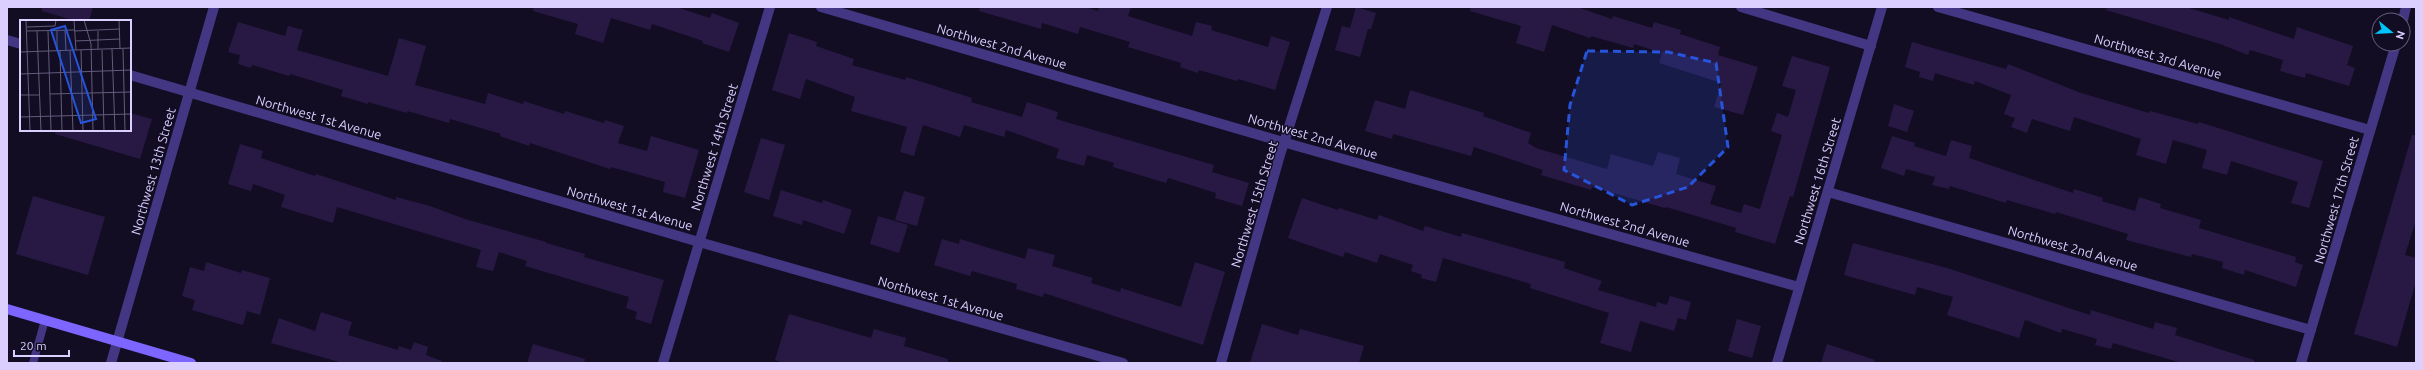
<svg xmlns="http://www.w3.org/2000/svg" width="2423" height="370" viewBox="0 0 2423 370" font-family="Ubuntu,sans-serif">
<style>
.building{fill:#271944}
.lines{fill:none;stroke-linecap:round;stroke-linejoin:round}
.service{stroke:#433783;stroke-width:8}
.minor{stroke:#433783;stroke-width:10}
.tertiary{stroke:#433783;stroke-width:10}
.secondary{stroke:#7c66ff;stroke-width:10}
.marked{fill:#2654da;fill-opacity:0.2;stroke:#2654da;stroke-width:3;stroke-dasharray:8 5;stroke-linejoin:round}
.labels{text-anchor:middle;stroke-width:3;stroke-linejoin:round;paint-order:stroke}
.street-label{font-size:13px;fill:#dacfff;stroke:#130d23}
.inset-road{fill:none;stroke:#635b7b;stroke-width:1}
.view{fill:#2654da;fill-opacity:0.15;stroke:#2654da;stroke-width:2}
.inset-edge{fill:none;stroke:#dacfff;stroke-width:2}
</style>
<rect width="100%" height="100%" fill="#130d23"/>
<g class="building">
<path d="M42 7H93L89 21H76L42 11Z"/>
<path d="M534 7H676L710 18 712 13 739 23 729 52 702 43 703 41 652 24 650 30 611 18 603 43 575 34 578 24 533 11Z"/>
<path d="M980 7H1085L1098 11 1099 7H1131L1128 16 1192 36 1196 22 1212 26 1211 30 1268 47 1271 36 1290 42 1275 90 1238 79 1237 81 1199 70 1198 73 1180 67 1181 63 1128 47 1130 42 1080 27 1078 34 1042 23 1041 29 979 11Z"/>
<path d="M1356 7 1376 13 1371 29H1368L1360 57 1335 50 1342 26 1350 28Z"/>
<path d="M1471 7H1577L1612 19 1613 16 1652 28 1654 22 1681 30 1680 34 1720 47 1718 55 1758 67 1743 115 1714 107 1721 83 1659 63 1662 53 1634 44 1633 48 1591 36 1590 38 1552 25 1544 52 1516 43 1521 26 1470 11Z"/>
<path d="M2107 7H2186L2229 20V17L2294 39 2297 27 2353 46 2347 65 2355 68 2349 86 2306 73 2305 78 2280 71 2283 60 2250 50 2248 55 2220 44 2106 10Z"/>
<path d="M238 22 285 36 288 26 303 30 297 50 388 76 399 38 426 46 415 85 485 104 488 93 523 104 524 101 564 114 565 111 604 123 605 120 624 126 618 143 647 151 651 136 699 150 685 198 663 192 665 182 611 167 610 169 530 143 529 146 500 136 501 134 450 119 449 123 407 111V113L368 102V104L341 96 343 90 290 74 289 76 252 65 251 68 238 64 240 55 228 52Z"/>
<path d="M789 33 817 42 816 46 854 59 852 65 905 80 906 77 935 86 972 98 971 102 1022 117 1027 102 1058 112 1056 119 1214 165 1212 172 1249 183 1242 206 1215 198 1216 193 1168 178 1166 183 1113 167 1114 163 1087 155 1084 166 1056 158 1059 149 1006 130 1004 137 964 125 960 137 923 125 914 156 900 152 907 127 851 111 855 97 806 79 800 99 772 90Z"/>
<path d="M1912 42 2006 69 2008 64 2081 93 2149 113 2150 111 2198 124 2199 122 2323 161 2309 208 2291 203 2298 182 2231 161 2227 175 2202 168 2207 150 2173 140 2166 164 2136 155 2141 139 2074 117 2070 131 2032 119 2027 133 2011 127 2015 118 2004 114 2011 95 1975 81 1974 85 1935 73 1933 81 1919 77 1920 72 1905 67Z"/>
<path d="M1792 56 1830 67 1793 197 1790 196 1775 244 1735 232 1736 228 1666 207 1665 208 1592 187 1591 190 1541 175 1543 170 1474 147 1471 156 1393 134 1392 139 1365 131 1375 100 1405 109 1410 90 1484 113 1483 116 1531 133 1528 143 1536 148 1607 169 1611 154 1653 166 1658 152 1680 158 1676 174 1716 186 1710 204 1741 213 1744 204 1760 209 1782 135 1771 131 1777 113 1788 117 1796 90 1782 86Z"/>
<path d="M1894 104 1914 111 1907 132 1888 126Z"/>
<path d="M130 113 152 119 140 159 55 134 56 130H130Z"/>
<path d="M2412 135H2416V220L2405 255 2416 258V281L2397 347 2354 334Z"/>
<path d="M1892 136 1915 143 1914 146 1946 156 1951 140 1972 146 1969 158 2073 193 2074 189 2103 198 2102 201 2135 211 2139 197 2161 204 2160 208 2201 220 2199 228 2296 257 2295 262 2303 265 2296 287 2245 270 2244 275 2222 268 2223 262 2192 254 2191 257 2126 240 2128 234 2056 212 2055 214 2007 200 2006 203 1950 186 1949 189 1932 185 1935 177 1906 169 1904 176 1881 168Z"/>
<path d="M761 138 785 145 769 200 744 192Z"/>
<path d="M240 144 263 151 261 158 315 176 316 174 396 200V197L430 206 465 219 546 242V243L585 254 584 257 664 280 651 324 635 319 637 312 626 308 629 297 525 266 527 261 499 252 493 271 476 267 481 250 337 207 333 223 281 207 285 195 253 184 251 191 228 184Z"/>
<path d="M781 190 822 203 823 200 852 210 844 234 803 220 802 225 773 216Z"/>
<path d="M904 191 925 197 917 226 895 220Z"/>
<path d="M33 196 105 217 88 275 16 254Z"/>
<path d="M1302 198 1338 210 1339 208 1377 220 1379 215 1423 231 1425 226 1461 237 1462 233 1565 262 1564 268 1602 281 1598 290 1656 307 1657 302 1667 305 1670 296 1691 302 1686 320 1678 318 1674 331 1640 321 1631 352 1600 343 1609 313 1530 288 1531 284 1443 258 1436 282 1421 278 1422 275 1411 271 1413 265 1380 254 1377 263 1345 252 1343 257 1288 238Z"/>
<path d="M878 216 908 225 899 253 870 244Z"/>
<path d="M942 239 959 244 960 239 1025 259 1028 248 1055 255 1052 266 1093 278 1091 283 1120 292 1121 288 1181 307 1195 262 1225 272 1203 345 1044 293 1043 297 1016 289 1017 284 972 271 970 276 934 265Z"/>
<path d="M1853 243 1947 268 2090 315 2091 310 2153 329 2155 322 2177 328 2175 335 2254 360V363H2182L2113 343 2111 349 2095 345 2097 339 2062 329 2061 333 2025 320 2019 338 1947 315 1953 297 1917 287 1915 295 1844 275Z"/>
<path d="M206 262 241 273 242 270 270 278 260 315 247 311 243 325 192 310 195 300 182 296 190 267 204 271Z"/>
<path d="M321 312 352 322 348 335 398 350 399 346 411 350 414 342 428 347 426 355 442 361 441 363H343L271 343 279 318 315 331Z"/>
<path d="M789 314 871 338 874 329 906 338 904 346 948 359V363H784L775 360Z"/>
<path d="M1737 319 1761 326 1752 358 1728 351Z"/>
<path d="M1262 324 1298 335 1300 329 1364 346 1359 363H1250Z"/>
<path d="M533 344 585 359 584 363H527Z"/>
<path d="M1827 344 1875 360 1874 363H1821Z"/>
</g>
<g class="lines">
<path class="service" d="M33 363 45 320"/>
<g class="minor">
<path d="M821 7 1297 146 1799 287"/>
<path d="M1741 7 1871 46"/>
<path d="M1938 7 2370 130"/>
<path d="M2403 20 2406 7"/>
<path d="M7 40 21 44"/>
<path d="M130 75 699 242 1123 363"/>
<path d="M1828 192 2311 330"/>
<path d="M663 363 770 7"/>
<path d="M1221 363 1280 155 1327 7"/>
<path d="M2301 363 2396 44"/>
</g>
<g class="tertiary">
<path d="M111 363 214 7"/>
<path d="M1777 363 1882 7"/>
</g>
<path class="secondary" d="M7 309 191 363"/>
</g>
<path class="marked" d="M1587 51 1668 52 1716 63 1728 147 1688 187 1632 205 1564 170 1570 105Z"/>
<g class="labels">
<g class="street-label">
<text transform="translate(1002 46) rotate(16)" y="5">Northwest 2nd Avenue</text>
<text transform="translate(2158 56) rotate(16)" y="5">Northwest 3rd Avenue</text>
<text transform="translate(319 117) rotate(16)" y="5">Northwest 1st Avenue</text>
<text transform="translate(1313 136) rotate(16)" y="5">Northwest 2nd Avenue</text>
<text transform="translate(714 147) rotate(-73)" y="5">Northwest 14th Street</text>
<text transform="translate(153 171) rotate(-74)" y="5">Northwest 13th Street</text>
<text transform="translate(1817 181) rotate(-73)" y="5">Northwest 16th Street</text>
<text transform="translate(2336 200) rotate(-74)" y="5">Northwest 17th Street</text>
<text transform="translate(1254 204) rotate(-73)" y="5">Northwest 15th Street</text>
<text transform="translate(630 208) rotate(16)" y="5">Northwest 1st Avenue</text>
<text transform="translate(1625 224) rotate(16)" y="5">Northwest 2nd Avenue</text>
<text transform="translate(2073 248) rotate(16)" y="5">Northwest 2nd Avenue</text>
<text transform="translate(941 298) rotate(16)" y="5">Northwest 1st Avenue</text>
</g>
</g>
<g transform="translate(20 20)">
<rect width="111" height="111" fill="#130d23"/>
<path class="inset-road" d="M6 0 10 111M54 0 56 30M64 0 71 24 73 111M99 0 100 29M7 7 35 6 36 0M45 10 46 31M7 11 54 10M17 11 21 111M28 11 31 111M37 11V31M54 11 100 9M78 11V29M55 21 100 19M92 29 95 111M103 29 105 111M61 30 63 111M82 30 84 111M40 31 42 111M50 31 53 111M0 32 111 28M0 54 111 50M30 74 111 72M0 75H19M0 97 111 94"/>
<path class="view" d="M45 6 76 99 61 103 31 10Z"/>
<rect width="111" height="111" class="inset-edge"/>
</g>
<rect width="2423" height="370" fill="none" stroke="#dacfff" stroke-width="16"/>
<g transform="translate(2391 32) rotate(108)"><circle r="19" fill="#130d23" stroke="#635b7b"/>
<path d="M0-3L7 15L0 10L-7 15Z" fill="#00c4fa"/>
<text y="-6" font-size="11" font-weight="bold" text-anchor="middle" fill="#dacfff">N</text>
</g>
<path d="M14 350v6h55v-6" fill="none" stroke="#dacfff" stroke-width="2"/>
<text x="20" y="350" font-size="12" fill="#dacfff" stroke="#130d23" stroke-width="3" paint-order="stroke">20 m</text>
</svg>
